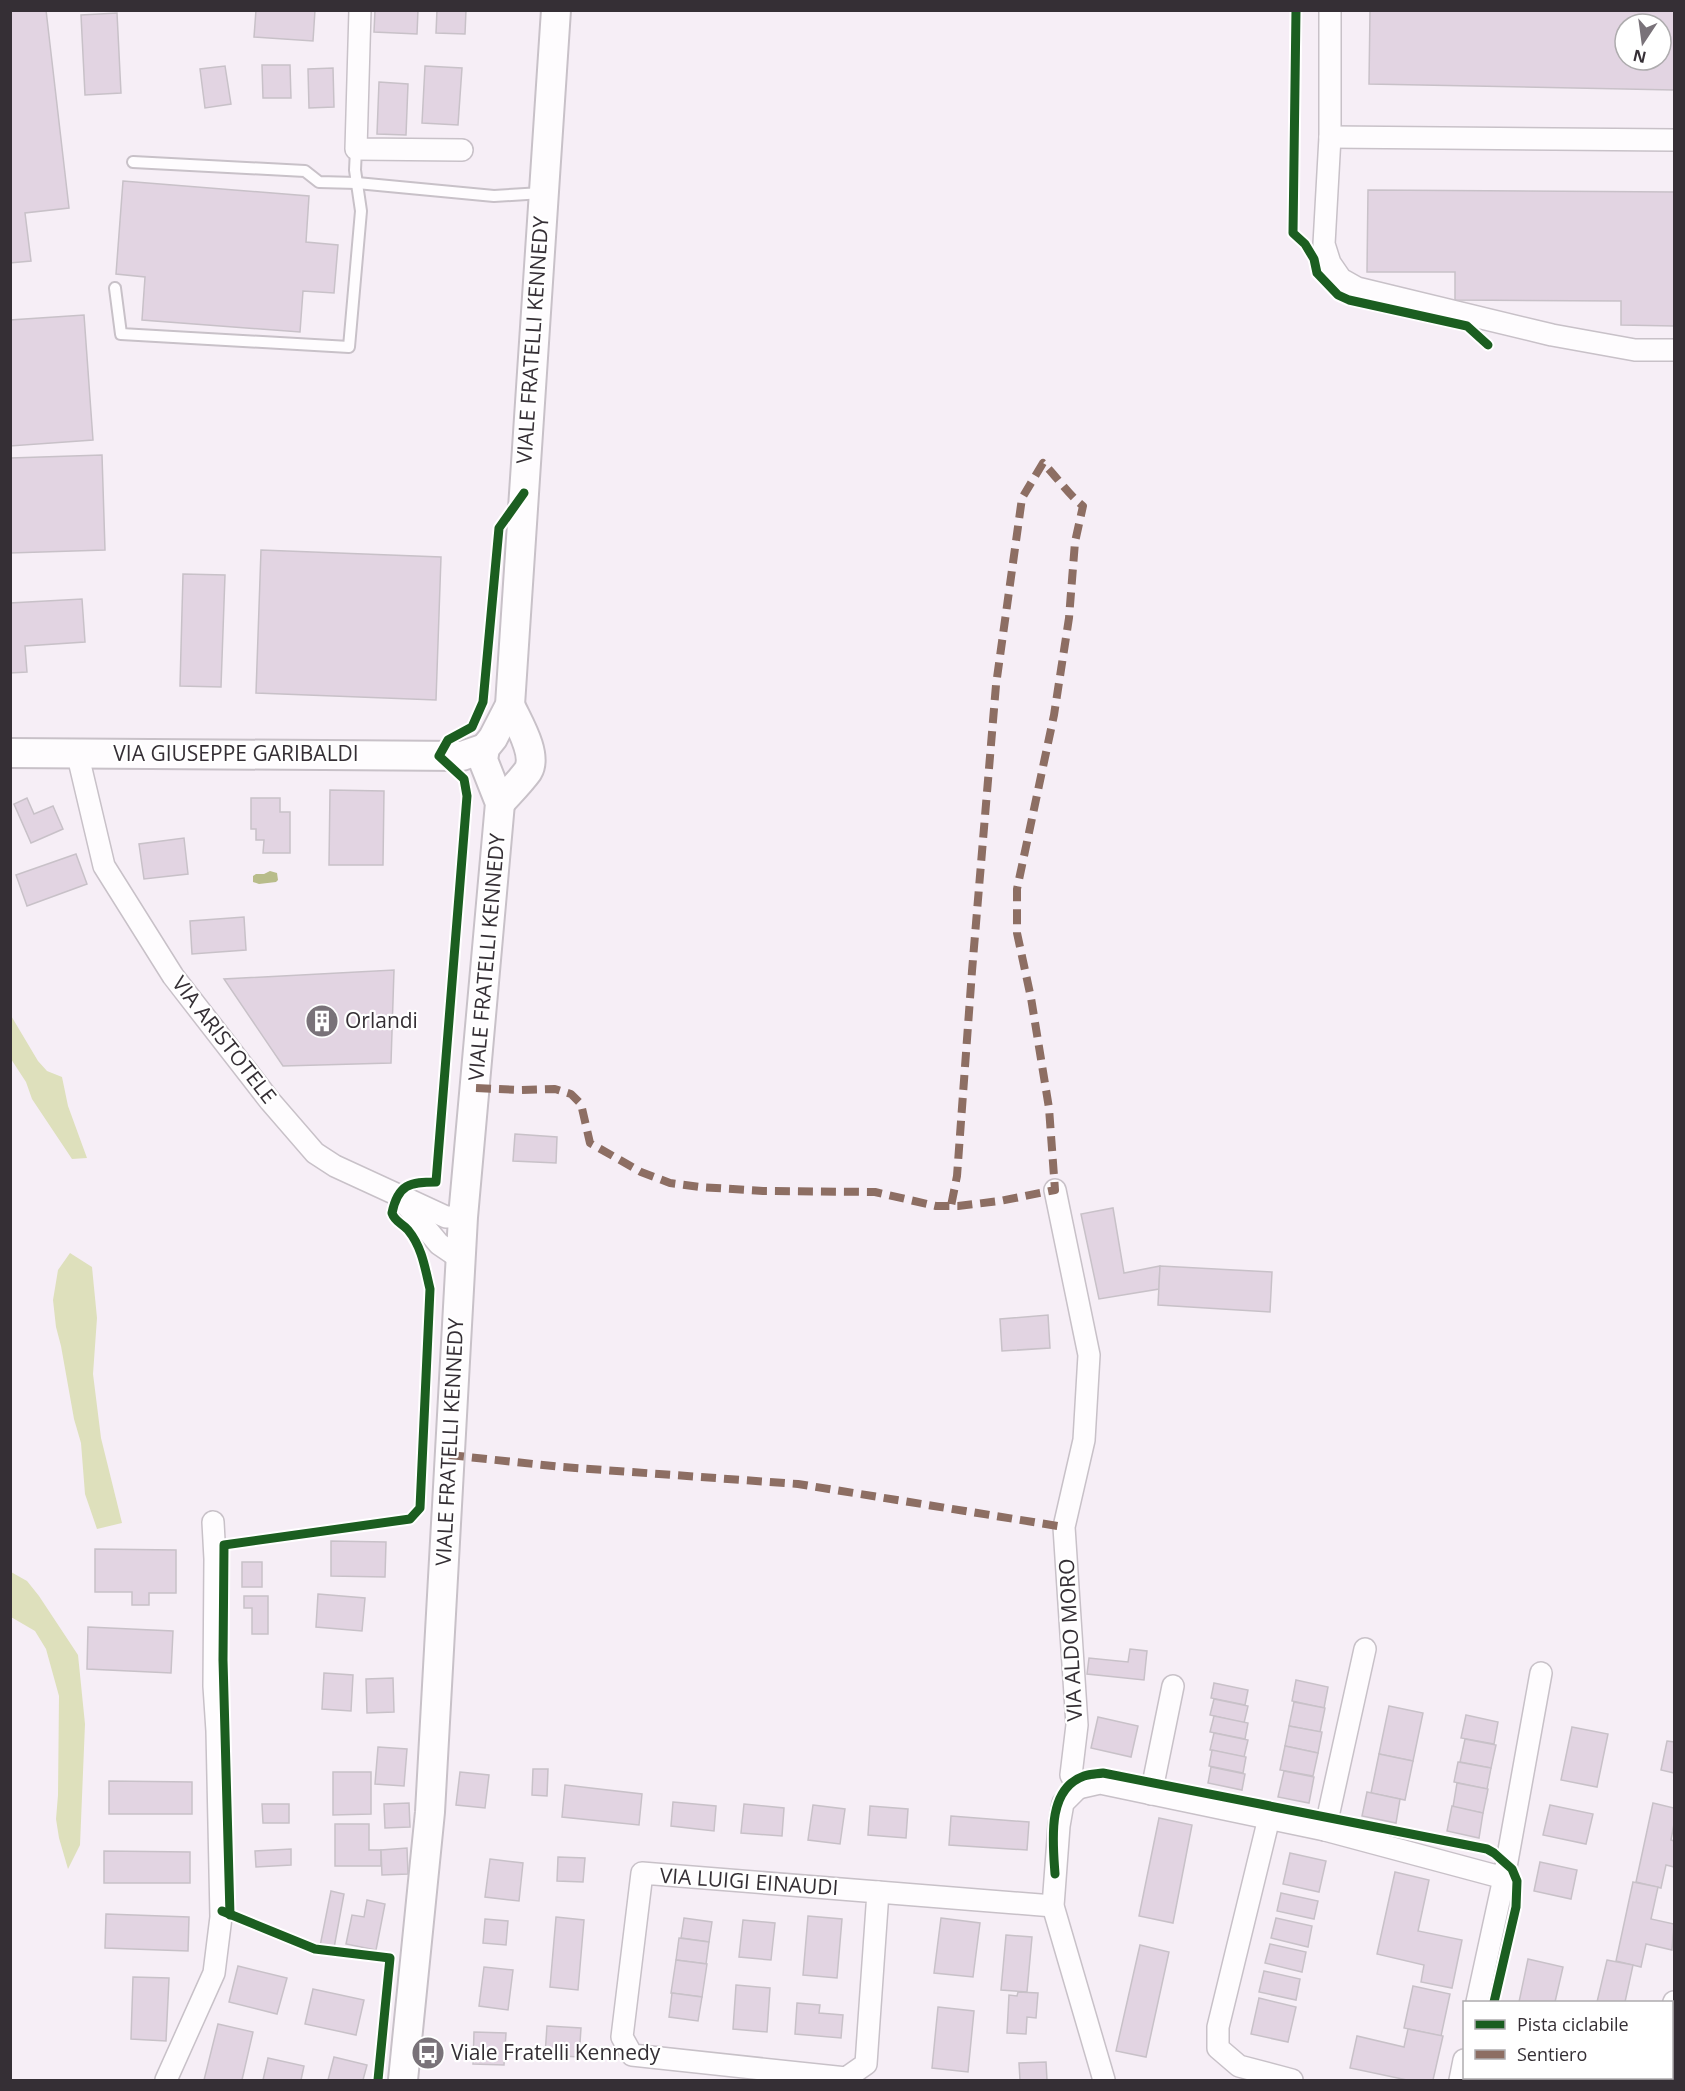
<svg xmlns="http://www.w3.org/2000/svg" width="1685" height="2091" viewBox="0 0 1685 2091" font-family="'Open Sans',sans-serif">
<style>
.green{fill:#dee0bc}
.water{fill:#b8bc8a}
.building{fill:#e2d4e2;stroke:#c8c1c8;stroke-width:1.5;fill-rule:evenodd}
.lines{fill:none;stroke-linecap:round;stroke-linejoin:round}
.lane-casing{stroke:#c8c1c8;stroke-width:14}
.street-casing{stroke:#c8c1c8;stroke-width:24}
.secondary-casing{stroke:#c8c1c8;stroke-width:32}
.lane{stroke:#fefcfe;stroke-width:10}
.street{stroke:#fefcfe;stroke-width:21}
.secondary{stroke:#fefcfe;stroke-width:28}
.quiet{stroke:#8d6e63;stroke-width:8;stroke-dasharray:15 8;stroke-linecap:butt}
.cycleway-casing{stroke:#fff;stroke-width:13}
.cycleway{stroke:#1b5e20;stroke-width:9}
.labels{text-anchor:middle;stroke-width:4.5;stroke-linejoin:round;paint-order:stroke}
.street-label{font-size:21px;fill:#352f35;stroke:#fff}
.poi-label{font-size:21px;fill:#352f35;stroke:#fff;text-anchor:start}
</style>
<rect width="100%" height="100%" fill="#f6eef6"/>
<g class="green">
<path d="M10 1014 38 1061 47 1071 62 1077 68 1106 87 1158 72 1159 32 1099 26 1082 11 1059Z"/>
<path d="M70 1253 92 1267 97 1318 93 1374 101 1438 122 1523 97 1529 85 1494 81 1443 74 1419 61 1346 56 1327 53 1300 58 1270Z"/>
<path d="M11 1572 27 1581 39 1596 78 1655 85 1724 80 1845 68 1869 59 1838 56 1819 58 1795 59 1696 46 1649 35 1631 11 1617Z"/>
</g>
<path class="water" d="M270 871 277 873 278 880 276 882 259 884 253 882V876L256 874H264Z"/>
<g class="building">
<path d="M10 10H46L69 208 25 213 31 261 10 263Z"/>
<path d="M256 10H315L313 41 254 37Z"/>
<path d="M375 10H418L417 34 374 32Z"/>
<path d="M437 10H466L465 34 436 33Z"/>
<path d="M1370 10H1674V90L1369 84ZM1625 24H1661V60H1625Z"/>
<path d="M117 13 121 93 85 95 81 15Z"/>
<path d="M262 65H290L291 98H263Z"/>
<path d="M225 66 231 104 205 108 200 69Z"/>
<path d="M425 66 462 68 458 125 422 123Z"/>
<path d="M333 68 334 107 309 108 308 69Z"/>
<path d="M379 82 408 84 406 135 377 134Z"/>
<path d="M123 181 309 196 306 242 338 245 334 293 303 291 300 332 142 320 145 277 116 274Z"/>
<path d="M1368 190 1674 192V326L1621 325V301L1455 300V272H1367Z"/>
<path d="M84 315 93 440 10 446V320Z"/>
<path d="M102 455 105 550 10 553 11 458Z"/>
<path d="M261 550 441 557 436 700 256 693Z"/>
<path d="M183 574 225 575 221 687 180 686Z"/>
<path d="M82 599 85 642 25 646 27 672 10 673V603Z"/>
<path d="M330 790 384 791 383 865H329Z"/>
<path d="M27 798 34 814 53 806 63 829 31 843 14 804Z"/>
<path d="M251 798H280V812H290V853H263L264 840H256V829H251Z"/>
<path d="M184 838 188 874 144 879 139 844Z"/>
<path d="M76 854 87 884 27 906 16 875Z"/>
<path d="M244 917 246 950 192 954 190 921Z"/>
<path d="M394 970 391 1063 283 1066 224 979Z"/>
<path d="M515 1134 557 1137 556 1163 513 1161Z"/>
<path d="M1113 1208 1124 1273 1160 1266 1159 1289 1099 1299 1081 1214Z"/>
<path d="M1160 1266 1272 1272 1270 1312 1158 1305Z"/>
<path d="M1048 1315 1050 1348 1002 1351 1000 1319Z"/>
<path d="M331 1541 386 1542 385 1577 331 1576Z"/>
<path d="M95 1549 176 1550V1593H149V1605H132V1592H95Z"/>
<rect x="242" y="1562" width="20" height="25"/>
<path d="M318 1594 365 1598 362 1631 316 1627Z"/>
<path d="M244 1596H268V1634H252V1608H244Z"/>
<path d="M88 1627 173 1631 171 1673 87 1669Z"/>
<path d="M1130 1649 1147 1651 1144 1680 1087 1674 1089 1658 1128 1662Z"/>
<path d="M324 1673 353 1675 351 1711 322 1709Z"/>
<path d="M393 1678 394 1712 367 1713 366 1679Z"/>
<path d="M1296 1680 1328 1687 1324 1708 1292 1701Z"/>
<path d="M1214 1683 1248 1690 1245 1705 1211 1698Z"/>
<path d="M1214 1699 1248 1706 1244 1723 1210 1715Z"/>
<path d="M1294 1702 1325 1708 1320 1732 1289 1726Z"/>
<path d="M1389 1706 1423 1713 1413 1761 1379 1754Z"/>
<path d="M1466 1715 1498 1722 1494 1744 1461 1738Z"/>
<path d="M1214 1716 1248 1723 1245 1739 1210 1732Z"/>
<path d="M1098 1717 1138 1726 1131 1757 1091 1748Z"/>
<path d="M1289 1726 1322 1732 1318 1753 1285 1746Z"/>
<path d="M1572 1727 1608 1734 1597 1787 1561 1780Z"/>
<path d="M1214 1733 1248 1740 1244 1757 1210 1750Z"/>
<path d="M1465 1739 1496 1745 1491 1768 1460 1762Z"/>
<path d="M1667 1741 1674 1742V1773L1661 1770Z"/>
<path d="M1285 1746 1318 1753 1313 1776 1280 1770Z"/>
<path d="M378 1747 407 1749 404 1786 375 1784Z"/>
<path d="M1212 1750 1246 1757 1243 1773 1209 1766Z"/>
<path d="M1379 1754 1413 1761 1405 1800 1371 1793Z"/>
<path d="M1458 1762 1491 1768 1487 1789 1454 1782Z"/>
<path d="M1211 1767 1245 1774 1242 1790 1208 1783Z"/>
<path d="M533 1769H548L547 1796 532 1795Z"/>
<path d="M1284 1771 1314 1777 1309 1803 1278 1797Z"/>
<path d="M333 1772H371V1814L333 1815Z"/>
<path d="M460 1772 489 1775 485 1808 456 1805Z"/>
<path d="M109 1781 192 1782V1814H109Z"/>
<path d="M1457 1783 1488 1789 1483 1813 1453 1807Z"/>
<path d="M565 1785 642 1794 639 1825 562 1817Z"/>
<path d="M1367 1792 1400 1799 1396 1823 1362 1816Z"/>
<path d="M673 1802 716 1806 714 1831 671 1826Z"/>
<path d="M409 1803 410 1827 385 1828 384 1804Z"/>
<path d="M1653 1803 1674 1808V1824L1671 1840 1674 1841V1867L1666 1865 1661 1888 1636 1882Z"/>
<path d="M262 1804H289V1823H263Z"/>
<path d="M744 1804 784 1808 782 1836 741 1833Z"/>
<path d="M813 1805 845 1809 840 1844 808 1840Z"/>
<path d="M1550 1805 1593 1814 1586 1844 1543 1835Z"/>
<path d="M870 1806 908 1809 906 1838 868 1835Z"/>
<path d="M1452 1806 1483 1813 1479 1838 1447 1831Z"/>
<path d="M951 1816 1029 1822 1027 1850 949 1845Z"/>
<path d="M1159 1818 1192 1825 1173 1923 1139 1916Z"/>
<path d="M335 1824H369V1850H381V1866H335Z"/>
<path d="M407 1848 408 1874 382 1875 381 1850Z"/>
<path d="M291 1849V1865L256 1867 255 1851Z"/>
<path d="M104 1851 190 1852V1883H104Z"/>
<path d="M1290 1853 1326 1861 1319 1892 1283 1884Z"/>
<path d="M558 1857 585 1858 583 1882 557 1881Z"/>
<path d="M490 1859 523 1863 519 1901 485 1897Z"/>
<path d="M1540 1862 1577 1870 1571 1899 1534 1891Z"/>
<path d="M1395 1872 1429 1880 1418 1931 1462 1940 1452 1988 1421 1982 1424 1965 1377 1954Z"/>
<path d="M1633 1882 1658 1887 1651 1919 1674 1924 1672 1950 1646 1944 1641 1967 1616 1961Z"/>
<path d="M331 1891 344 1894 334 1948 320 1946Z"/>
<path d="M1281 1893 1318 1901 1314 1919 1277 1911Z"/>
<path d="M367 1900 385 1904 376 1950 346 1944 352 1915 364 1917Z"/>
<path d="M106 1914 189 1917 188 1951 105 1948Z"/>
<path d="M808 1916 842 1919 837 1978 803 1975Z"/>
<path d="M556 1917 584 1920 578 1990 550 1987Z"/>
<path d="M684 1918 712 1922 709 1942 681 1938Z"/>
<path d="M941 1918 980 1923 973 1977 934 1973Z"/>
<path d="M1276 1918 1312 1926 1308 1947 1271 1938Z"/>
<path d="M485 1919 508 1921 506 1945 483 1943Z"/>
<path d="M743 1920 775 1923 771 1960 739 1957Z"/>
<path d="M1006 1935 1032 1937 1027 1992 1001 1990Z"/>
<path d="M679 1938 709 1942 706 1964 676 1960Z"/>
<path d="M1270 1944 1306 1952 1302 1972 1265 1963Z"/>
<path d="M1140 1945 1169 1952 1146 2057 1116 2051Z"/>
<path d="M1528 1959 1563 1967 1555 2002H1519Z"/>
<path d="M676 1960 707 1964 702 1997 671 1993Z"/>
<path d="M1607 1960 1633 1965 1625 2002H1597Z"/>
<path d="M238 1966 287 1978 277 2014 229 2002Z"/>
<path d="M484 1967 513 1970 508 2010 479 2006Z"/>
<path d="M1264 1971 1300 1979 1296 2000 1259 1992Z"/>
<path d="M133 1977 169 1978 166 2041 131 2039Z"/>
<path d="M736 1985 770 1988 767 2032 733 2029Z"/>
<path d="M1413 1986 1450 1994 1441 2036 1404 2028Z"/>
<path d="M313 1989 364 2000 356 2035 305 2024Z"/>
<path d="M1018 1992 1038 1993 1036 2018 1027 2017 1026 2034 1007 2033 1009 1995 1017 1996Z"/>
<path d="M672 1993 702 1997 698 2021 669 2017Z"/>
<path d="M1259 1998 1296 2007 1288 2042 1251 2034Z"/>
<path d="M797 2003 820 2005 819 2013 843 2015 841 2038 795 2034Z"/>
<path d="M938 2007 974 2011 968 2072 932 2068Z"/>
<path d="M218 2024 253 2032 242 2080H204Z"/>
<path d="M547 2026 581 2028 579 2057 545 2055Z"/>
<path d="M1408 2029 1443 2036 1433 2080H1407L1350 2068 1357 2036 1404 2047Z"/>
<path d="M474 2032 506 2033 504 2065 473 2064Z"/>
<path d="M334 2057 367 2065 363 2080H328Z"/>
<path d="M268 2058 304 2066 301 2080H263Z"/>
<path d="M1046 2062 1047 2080H1020L1019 2063Z"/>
<rect x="1500" y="2078" width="37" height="2"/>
</g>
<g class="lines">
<defs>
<g id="lane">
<path d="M133 162 305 171 319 182 357 183 494 196 542 193"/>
<path d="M115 288 121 334 349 347 361 211 355 170 356 149"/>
</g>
<g id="street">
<path d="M360 10 356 149 462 150"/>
<path d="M1330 10V137L1324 244 1330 263 1341 279 1357 288 1552 335 1635 350H1674"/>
<path d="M1330 137 1674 140"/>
<path d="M77 752 104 866 173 976 270 1101 315 1153 335 1166 398 1195 439 1244 461 1259"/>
<path d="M1055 1190 1089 1355 1084 1440 1064 1527 1077 1725 1071 1775 1078 1788"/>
<path d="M405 1198 446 1217H463"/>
<path d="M1078 1788 1100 1783 1325 1830 1504 1878 1541 1673"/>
<path d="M1078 1788 1063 1803 1059 1826 1053 1906 1104 2080"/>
<path d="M1151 1794 1173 1686"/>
<path d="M1269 1818 1218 2027V2048L1239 2066 1292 2080"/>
<path d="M1325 1830 1365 1649"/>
<path d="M642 1873 878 1892 866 2064 846 2078 632 2055 622 2037Z"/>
<path d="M878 1892 1053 1906"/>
<path d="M1477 2002 1504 1878"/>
<path d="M1672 2008 1674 2002"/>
<path d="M1672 2064H1674"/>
<path d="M166 2080 214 1973 221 1917 217 1731 214 1686 215 1559 213 1522"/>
<path d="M1460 2080 1464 2060"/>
</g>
<g id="secondary">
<path d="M10 753 462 756 485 748"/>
<path d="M500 803C509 793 520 782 528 771 538 754 517 721 510 705"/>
<path d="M403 2080 430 1812 463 1217 500 803 483 760 485 748 493 738 510 705 556 10"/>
</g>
</defs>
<use href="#lane" class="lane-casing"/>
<use href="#street" class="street-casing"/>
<use href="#secondary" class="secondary-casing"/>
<use href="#lane" class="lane"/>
<use href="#street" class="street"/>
<use href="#secondary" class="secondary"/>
<g class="quiet">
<path d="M476 1088 521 1090 555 1089 571 1094 581 1104 590 1143 641 1172 670 1183 700 1187 763 1191 875 1192 936 1206H958L1000 1201 1055 1190 1049 1108 1031 998 1017 933V889L1054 715 1069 618 1075 542 1083 506C1067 493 1057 477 1043 463L1022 498 996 685 972 971 957 1176 951 1206"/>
<path d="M449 1455 562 1467 798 1484 1064 1527"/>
</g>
<defs>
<g id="cycleway">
<path d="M1296 10 1293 233 1305 244 1314 259 1317 273 1338 295 1349 300 1467 326 1488 345"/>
<path d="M1055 1874C1053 1843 1046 1789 1084 1776 1090 1774 1097 1774 1103 1773L1487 1849 1494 1853 1512 1869 1517 1881 1516 1907 1494 2002"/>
<path d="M222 1911 315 1949 390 1958 378 2080"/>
<path d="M230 1915 223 1660 224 1545 410 1519 420 1508 430 1289C425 1268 422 1247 408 1230 402 1223 395 1222 392 1213 398 1184 410 1182 436 1182L467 796 464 779 439 756 448 740 472 727 483 702 499 528 524 493"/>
</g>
</defs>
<use href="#cycleway" class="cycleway-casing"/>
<use href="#cycleway" class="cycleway"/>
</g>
<defs>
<symbol id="building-disc" viewBox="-11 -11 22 22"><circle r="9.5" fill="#797279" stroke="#fff"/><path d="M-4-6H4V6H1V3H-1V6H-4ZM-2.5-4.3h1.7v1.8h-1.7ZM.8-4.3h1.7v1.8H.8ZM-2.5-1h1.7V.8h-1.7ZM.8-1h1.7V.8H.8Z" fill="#fff"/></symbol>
<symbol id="bus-disc" viewBox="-11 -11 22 22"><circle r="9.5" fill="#797279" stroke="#fff"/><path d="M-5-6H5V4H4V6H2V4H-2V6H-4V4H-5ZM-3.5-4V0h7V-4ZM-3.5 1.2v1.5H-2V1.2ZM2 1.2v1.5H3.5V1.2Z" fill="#fff"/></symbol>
</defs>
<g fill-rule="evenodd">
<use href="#building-disc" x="303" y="1002" width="38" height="38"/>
<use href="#bus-disc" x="409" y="2034" width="38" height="38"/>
</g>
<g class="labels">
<g class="street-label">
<text transform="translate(533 340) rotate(-86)" y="7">VIALE FRATELLI KENNEDY</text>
<text x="236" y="761">VIA GIUSEPPE GARIBALDI</text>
<text transform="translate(487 957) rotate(-85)" y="7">VIALE FRATELLI KENNEDY</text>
<text transform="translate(224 1040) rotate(52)" y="7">VIA ARISTOTELE</text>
<text transform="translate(450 1442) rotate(-87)" y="7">VIALE FRATELLI KENNEDY</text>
<text transform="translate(1071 1640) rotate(-93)" y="7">VIA ALDO MORO</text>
<text transform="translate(749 1882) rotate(4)" y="7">VIA LUIGI EINAUDI</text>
</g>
<g class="poi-label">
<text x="345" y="1028">Orlandi</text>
<text x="451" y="2060">Viale Fratelli Kennedy</text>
</g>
</g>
<rect width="1685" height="2091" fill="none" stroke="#352f35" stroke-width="24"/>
<rect x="1463" y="2001" width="210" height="78" fill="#ffffff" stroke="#aeacae" stroke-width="1.5"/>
<rect x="1475" y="2020" width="30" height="9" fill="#1b5e20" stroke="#aeacae" stroke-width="1.5"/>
<text x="1517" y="2031" font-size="18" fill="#352f35">Pista ciclabile</text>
<rect x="1475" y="2050" width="30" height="9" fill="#8d6e63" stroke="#aeacae" stroke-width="1.5"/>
<text x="1517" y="2061" font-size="18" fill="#352f35">Sentiero</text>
<g transform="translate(1643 42) rotate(193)"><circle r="28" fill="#ffffff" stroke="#aeacae" stroke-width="1.5"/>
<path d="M0-4.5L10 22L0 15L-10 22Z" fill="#797279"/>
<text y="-9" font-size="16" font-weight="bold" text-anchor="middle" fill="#352f35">N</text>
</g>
</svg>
